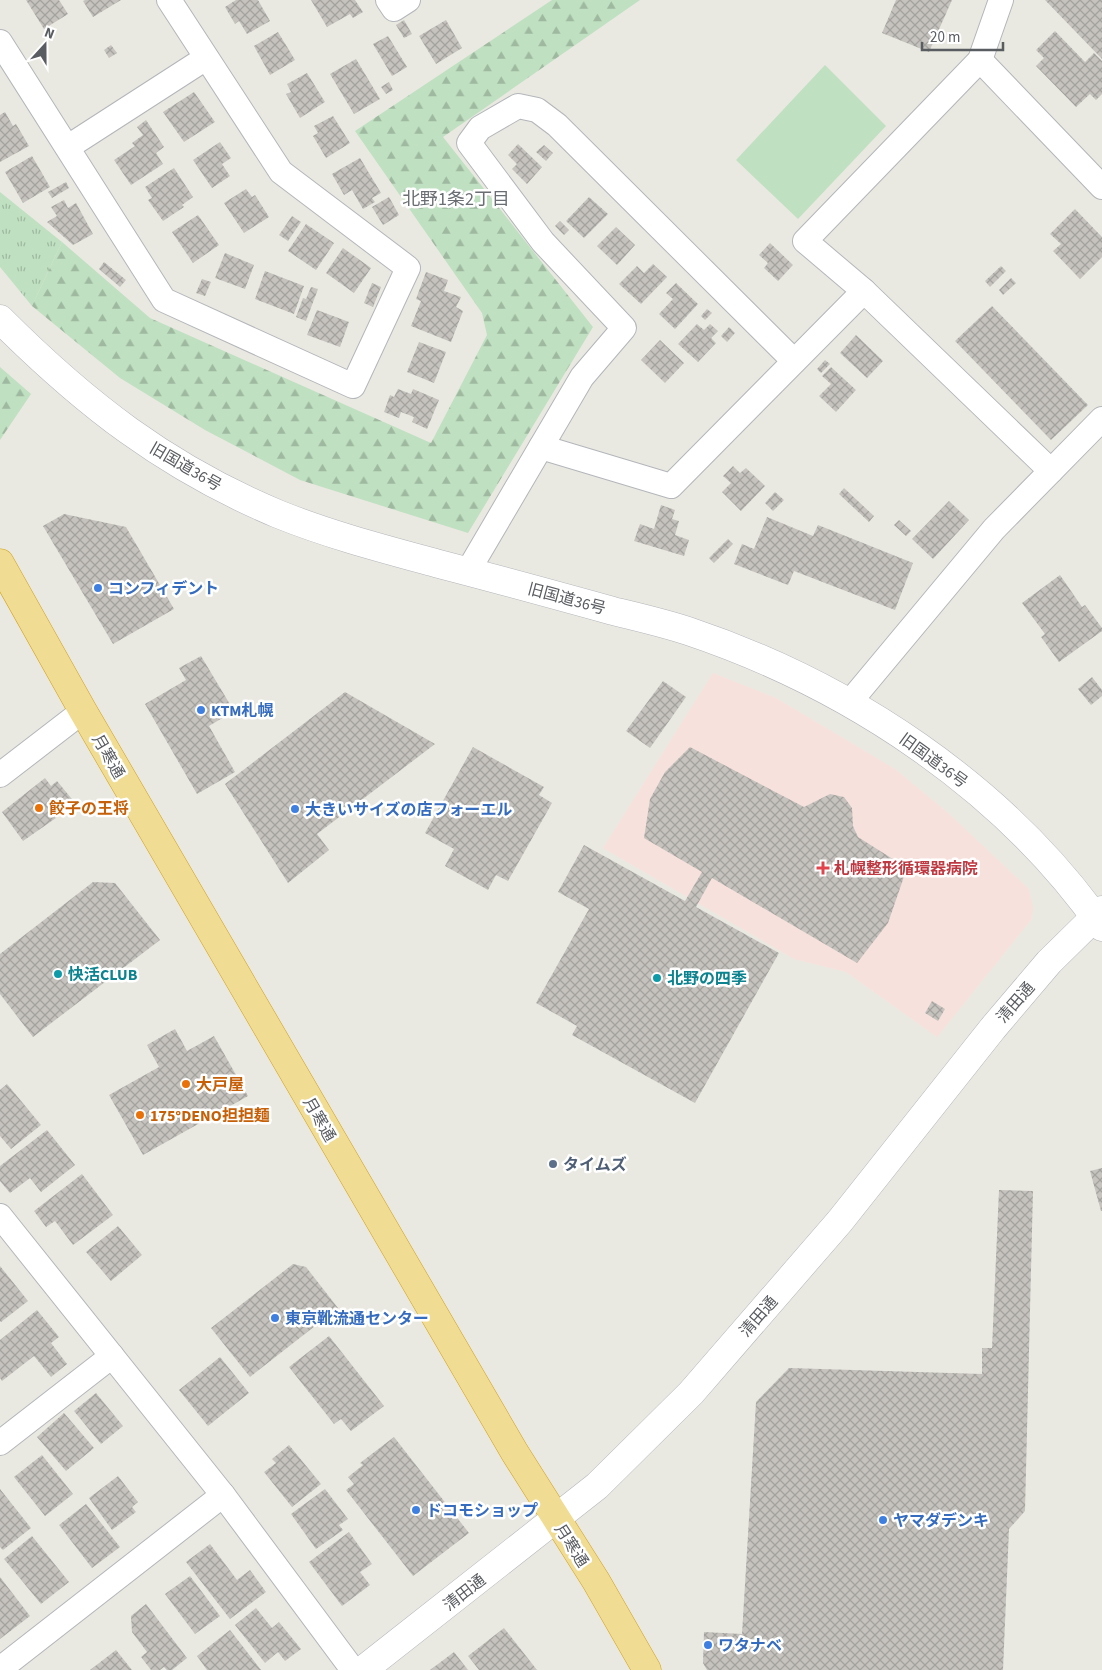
<svg xmlns="http://www.w3.org/2000/svg" width="1102" height="1670" viewBox="0 0 1102 1670" font-family="'Source Sans 3','Noto Sans JP',sans-serif">
<style>
.medical{fill:#f7e1dd}
.grass{fill:url(#grass-tufts)}
.forest{fill:url(#forest-firs)}
.green{fill:#bfe0c1}
.building{fill:url(#building-cross-hatch)}
.lines{fill:none;stroke-linecap:round;stroke-linejoin:round}
.street-casing{stroke:#b3b6ba;stroke-width:26}
.secondary-casing{stroke:#b2b5ba;stroke-width:29}
.highway-casing{stroke:#d2a119;stroke-width:29}
.street{stroke:#fff;stroke-width:24}
.secondary{stroke:#fff;stroke-width:28}
.highway{stroke:#f0dc92;stroke-width:28}
.shop-dot{fill:#3f7fe0;stroke:#fff;stroke-width:2}
.food-dot{fill:#e8710a;stroke:#fff;stroke-width:2}
.health-dot{fill:#e0444e;stroke:#fff;stroke-width:2}
.culture-dot{fill:#0f9aa8;stroke:#fff;stroke-width:2}
.service-dot{fill:#5c6f8a;stroke:#fff;stroke-width:2}
.labels{text-anchor:middle;stroke-width:5;stroke-linejoin:round;paint-order:stroke}
.street-label{font-size:16px;fill:#595c60;stroke:#fff}
.shop-label{font-size:16px;font-weight:bold;fill:#366cbe;stroke:#fff;text-anchor:start}
.food-label{font-size:16px;font-weight:bold;fill:#c56008;stroke:#fff;text-anchor:start}
.health-label{font-size:16px;font-weight:bold;fill:#be3a42;stroke:#fff;text-anchor:start}
.culture-label{font-size:16px;font-weight:bold;fill:#0d838f;stroke:#fff;text-anchor:start}
.service-label{font-size:16px;font-weight:bold;fill:#4e5e75;stroke:#fff;text-anchor:start}
.neighbourhood-label{font-size:18px;fill:#6a6e72;stroke:#fff}
</style>
<defs>
<pattern id="grass-tufts" width="24" height="20" patternUnits="userSpaceOnUse" patternTransform="scale(1.25)"><rect width="24" height="20" fill="#bfe0c1"/><path d="M3 7l-1-3M5 7V3M7 7l1-3M15 17l-1-3M17 17v-4M19 17l1-3" fill="none" stroke="#9eb9a0"/></pattern>
<pattern id="forest-firs" width="22" height="20" patternUnits="userSpaceOnUse" patternTransform="scale(1.25)"><rect width="22" height="20" fill="#bfe0c1"/><path d="M5 1l3.5 6h-7zM16 11l3.5 6h-7z" fill="#9eb9a0"/></pattern>
<pattern id="building-cross-hatch" width="8" height="8" patternUnits="userSpaceOnUse" patternTransform="scale(1.25)"><rect width="8" height="8" fill="#c6c3be"/><path d="M0 0l8 8M0 8l8-8" fill="none" stroke="#a4a29e"/></pattern>
</defs>
<rect width="100%" height="100%" fill="#eae9e1"/>
<path class="medical" d="M713 673 776 698 895 769 947 812 1029 889 1033 908 1031 920 937 1037 846 972 794 959 603 848Z"/>
<path class="grass" d="M0 192 62 242 32 306 0 267Z"/>
<g class="forest">
<path d="M552 0H640L443 137 593 327 468 533 300 480 205 430 120 378 32 306 62 242 150 318 431 443 487 335 482 313 355 131Z"/>
<path d="M0 367 31 394 0 440Z"/>
</g>
<path class="green" d="M825 65 886 126 798 219 736 160Z"/>
<g class="building">
<path d="M26 0H59L68 14 44 29Z"/>
<path d="M85 0H121L93 17 83 1Z"/>
<path d="M236 0H258L270 21 247 34 239 21 235 24 225 7Z"/>
<path d="M311 0H355L363 12 353 18 350 14 327 27Z"/>
<path d="M896 0H952L929 52 882 33Z"/>
<path d="M1045 0H1102V59Z"/>
<path d="M404 20 412 34 404 38 396 25Z"/>
<path d="M446 20 462 48 436 64 419 36Z"/>
<path d="M1055 31 1085 62 1094 53 1102 61V94L1096 100 1090 94 1076 107 1036 66 1044 58 1036 50Z"/>
<path d="M278 32 295 60 270 75 254 46Z"/>
<path d="M388 36 407 67 392 76 373 44Z"/>
<path d="M111 45 117 53 109 58 104 50Z"/>
<path d="M356 59 380 99 354 114 330 74Z"/>
<path d="M307 73 325 102 300 118 286 94 291 92 287 84Z"/>
<path d="M389 82 393 90 386 94 381 87Z"/>
<path d="M194 92 215 122 184 142 163 112Z"/>
<path d="M5 112 13 126 16 124 29 146 0 162V115Z"/>
<path d="M333 116 350 143 326 158 313 136 318 133 314 126Z"/>
<path d="M146 120 164 147 156 153 163 164 131 185 114 160 135 146 132 143 143 135 137 127Z"/>
<path d="M220 142 231 158 222 164 230 176 212 188 193 160Z"/>
<path d="M518 144 542 167 527 184 512 169 517 164 508 155Z"/>
<path d="M544 145 553 153 546 161 536 152Z"/>
<path d="M32 156 50 187 23 203 5 172Z"/>
<path d="M360 158 381 193 372 198 375 202 363 209 352 190 344 195 332 174Z"/>
<path d="M174 168 193 197 182 205 184 207 163 221 148 200 152 198 145 187Z"/>
<path d="M66 182 69 188 52 198 48 192Z"/>
<path d="M246 189 252 197 255 195 269 217 244 233 224 203Z"/>
<path d="M389 197 399 215 383 225 372 207Z"/>
<path d="M589 197 608 214 584 238 566 221Z"/>
<path d="M64 200 68 208 76 203 93 234 73 245 47 222 57 216 51 207Z"/>
<path d="M1075 209 1102 237V257L1080 279 1053 251 1061 244 1050 234Z"/>
<path d="M198 215 219 245 193 263 172 232Z"/>
<path d="M292 216 301 222 288 241 279 235Z"/>
<path d="M560 221 569 230 564 235 555 226Z"/>
<path d="M306 224 334 243 316 270 288 251Z"/>
<path d="M616 227 635 245 617 265 597 246Z"/>
<path d="M770 243 793 265 778 281 764 268 768 263 759 255Z"/>
<path d="M343 248 371 268 354 293 326 273Z"/>
<path d="M225 253 254 265 245 289 215 278Z"/>
<path d="M104 262 126 280 120 287 99 269Z"/>
<path d="M653 264 667 277 641 304 619 284 637 266 644 273Z"/>
<path d="M1001 266 1006 271 990 287 985 281Z"/>
<path d="M265 271 304 286 294 314 255 299Z"/>
<path d="M426 272 448 280 444 291 461 297 456 307 463 311 451 342 411 326 421 301 416 299Z"/>
<path d="M1011 278 1016 283 1003 295 999 290Z"/>
<path d="M202 279 211 282 205 296 196 293Z"/>
<path d="M372 283 381 287 373 307 364 303Z"/>
<path d="M676 283 698 304 675 329 659 314 673 299 666 293Z"/>
<path d="M311 287 318 289 306 321 296 317 303 298 306 299Z"/>
<path d="M992 306 1088 405 1051 440 955 341Z"/>
<path d="M707 309 712 313 705 320 701 316Z"/>
<path d="M317 310 349 322 340 347 307 335Z"/>
<path d="M697 324 704 330 710 324 718 331 711 338 716 343 698 362 678 344Z"/>
<path d="M729 327 735 333 727 342 721 336Z"/>
<path d="M856 335 883 361 867 378 840 353Z"/>
<path d="M660 340 684 363 665 383 641 360Z"/>
<path d="M419 342 446 352 434 383 407 372Z"/>
<path d="M825 360 830 364 821 373 817 369Z"/>
<path d="M831 367 856 390 836 412 819 396 831 384 822 376Z"/>
<path d="M398 389 411 394 413 389 439 400 427 429 412 422 414 417 401 412 399 418 384 412 390 395 394 397Z"/>
<path d="M733 466 740 473 746 468 765 486 741 511 722 492 731 483 723 476Z"/>
<path d="M844 488 874 516 869 522 839 494Z"/>
<path d="M775 492 784 500 773 511 765 503Z"/>
<path d="M949 501 969 520 933 559 912 539Z"/>
<path d="M661 505 675 510 672 519 679 521 675 535 689 540 684 556 634 541 640 524 654 529Z"/>
<path d="M64 514 126 527 174 609 113 644 43 526Z"/>
<path d="M767 517 813 536 818 525 913 563 895 610 794 571 788 585 734 564 742 544 754 549Z"/>
<path d="M899 520 911 531 906 536 894 525Z"/>
<path d="M728 539 733 544 714 563 709 558Z"/>
<path d="M1060 575 1082 607 1085 605 1102 628V631L1059 662 1041 637 1045 634 1022 603Z"/>
<path d="M201 656 234 711 209 726 235 772 197 794 145 704 186 680 179 668Z"/>
<path d="M1092 677 1102 690V696L1091 705 1078 689Z"/>
<path d="M663 681 686 697 650 748 626 731Z"/>
<path d="M345 692 435 744 317 834 329 850 288 883 225 784Z"/>
<path d="M473 747 544 787 539 795 552 803 508 881 496 875 488 890 445 866 454 849 425 833Z"/>
<path d="M690 747 804 807 830 794 844 797 852 808 853 826 858 837 907 868 888 923 857 963 712 878 696 907 779 953 695 1103 572 1035 577 1026 536 1003 589 909 558 892 584 845 685 901 702 872 644 838 650 799 665 772Z"/>
<path d="M45 778 51 786 57 781 76 804 23 841 2 812Z"/>
<path d="M93 882 115 883 160 940 33 1037 0 994V954Z"/>
<path d="M932 1001 945 1009 938 1021 925 1013Z"/>
<path d="M175 1029 187 1051 214 1036 248 1096 143 1155 109 1095 159 1067 147 1045Z"/>
<path d="M7 1084 41 1125 11 1149 0 1136V1090Z"/>
<path d="M47 1130 75 1165 41 1192 30 1178 10 1193 0 1181V1166Z"/>
<path d="M1102 1168V1211H1101L1090 1171Z"/>
<path d="M82 1174 113 1215 73 1245 55 1221 46 1227 34 1211Z"/>
<path d="M999 1190 1033 1191 1025 1511 1009 1529 1003 1670H707L703 1663 704 1632 742 1634 756 1402 789 1368 982 1374V1348H992Z"/>
<path d="M118 1226 142 1255 111 1281 86 1252Z"/>
<path d="M293 1264 306 1267 338 1308 250 1377 211 1328Z"/>
<path d="M0 1266 28 1301 1 1322 0 1321Z"/>
<path d="M37 1310 59 1337 51 1343 67 1364 51 1377 34 1356 2 1381 0 1378V1340Z"/>
<path d="M329 1336 384 1406 351 1431 341 1419 334 1424 289 1367Z"/>
<path d="M220 1357 249 1393 208 1426 179 1390Z"/>
<path d="M96 1393 123 1426 101 1444 74 1411Z"/>
<path d="M64 1413 94 1448 66 1471 37 1437Z"/>
<path d="M394 1437 469 1533 413 1576 346 1490 354 1484 348 1477 363 1465 360 1463Z"/>
<path d="M289 1445 321 1484 292 1507 264 1472 276 1463 272 1459Z"/>
<path d="M42 1455 73 1494 45 1516 14 1477Z"/>
<path d="M118 1476 138 1502 132 1507 136 1512 112 1530 89 1498Z"/>
<path d="M0 1489 31 1528 3 1550 0 1547Z"/>
<path d="M325 1489 348 1519 339 1525 343 1530 316 1549 291 1514Z"/>
<path d="M86 1504 120 1547 92 1568 59 1525Z"/>
<path d="M349 1532 372 1564 360 1572 370 1585 342 1606 309 1562Z"/>
<path d="M32 1536 69 1582 41 1604 4 1559Z"/>
<path d="M210 1544 237 1580 250 1570 266 1592 230 1619 186 1562Z"/>
<path d="M190 1576 220 1616 195 1634 165 1594Z"/>
<path d="M0 1577 30 1616 0 1639Z"/>
<path d="M146 1604 187 1658 172 1670H167L164 1667 160 1670H151L141 1657 147 1652 132 1632 131 1616Z"/>
<path d="M256 1608 272 1628 279 1622 301 1649 285 1661 278 1652 265 1663 235 1625Z"/>
<path d="M504 1628 537 1670H479L468 1656Z"/>
<path d="M230 1630 261 1670H207L197 1656Z"/>
<path d="M116 1650 132 1670H90Z"/>
<path d="M454 1652 468 1670H430Z"/>
</g>
<g class="lines">
<defs>
<g id="street">
<path d="M388 0 394 9 408 0"/>
<path d="M1001 0 980 60 805 241 864 291 1051 471"/>
<path d="M0 42 164 300 353 386 408 268 281 172 169 0"/>
<path d="M980 60 1102 187"/>
<path d="M68 147 206 58"/>
<path d="M541 447 671 486 864 291"/>
<path d="M468 571 582 377 624 328 543 242 469 143 480 128 518 106 537 110 557 125 794 361"/>
<path d="M849 703 994 529 1102 419"/>
<path d="M0 775 83 711"/>
<path d="M0 1216 223 1495 353 1670"/>
<path d="M0 1443 112 1356"/>
<path d="M0 1669 223 1495"/>
</g>
<g id="secondary">
<path d="M0 319C85 404 166 467 278 514 330 535 384 549 439 564 497 579 555 595 613 611 638 617 664 623 688 631 849 685 1004 787 1102 927"/>
<path d="M363 1670 597 1486 691 1393 840 1221 993 1028 1049 962 1102 910"/>
</g>
<path id="highway" d="M0 563 83 711 515 1453 596 1581 647 1670"/>
</defs>
<use href="#street" class="street-casing"/>
<use href="#secondary" class="secondary-casing"/>
<use href="#highway" class="highway-casing"/>
<use href="#street" class="street"/>
<use href="#secondary" class="secondary"/>
<use href="#highway" class="highway"/>
</g>
<g class="shop-dot">
<circle cx="98" cy="588" r="5"/>
<circle cx="201" cy="710" r="5"/>
<circle cx="295" cy="809" r="5"/>
<circle cx="275" cy="1318" r="5"/>
<circle cx="416" cy="1510" r="5"/>
<circle cx="883" cy="1520" r="5"/>
<circle cx="708" cy="1645" r="5"/>
</g>
<g class="food-dot">
<circle cx="39" cy="808" r="5"/>
<circle cx="186" cy="1084" r="5"/>
<circle cx="140" cy="1115" r="5"/>
</g>
<path class="health-dot" d="M820.5 860.5h5v5h5v5h-5v5h-5v-5h-5v-5h5z"/>
<g class="culture-dot">
<circle cx="58" cy="974" r="5"/>
<circle cx="657" cy="978" r="5"/>
</g>
<circle class="service-dot" cx="553" cy="1164" r="5"/>
<g class="labels">
<g class="street-label">
<text transform="translate(186 466) rotate(30)" y="6">旧国道36号</text>
<text transform="translate(567 598) rotate(15)" y="6">旧国道36号</text>
<text transform="translate(109 756) rotate(60)" y="6">月寒通</text>
<text transform="translate(934 760) rotate(36)" y="6">旧国道36号</text>
<text transform="translate(1015 1002) rotate(-49)" y="6">清田通</text>
<text transform="translate(320 1119) rotate(60)" y="6">月寒通</text>
<text transform="translate(758 1316) rotate(-49)" y="6">清田通</text>
<text transform="translate(572 1545) rotate(57)" y="6">月寒通</text>
<text transform="translate(464 1592) rotate(-38)" y="6">清田通</text>
</g>
<g class="shop-label">
<text x="108" y="594">コンフィデント</text>
<text x="211" y="716">KTM札幌</text>
<text x="305" y="815">大きいサイズの店フォーエル</text>
<text x="285" y="1324">東京靴流通センター</text>
<text x="426" y="1516">ドコモショップ</text>
<text x="893" y="1526">ヤマダデンキ</text>
<text x="718" y="1651">ワタナベ</text>
</g>
<g class="food-label">
<text x="49" y="814">餃子の王将</text>
<text x="196" y="1090">大戸屋</text>
<text x="150" y="1121">175°DENO担担麺</text>
</g>
<g class="health-label">
<text x="834" y="874">札幌整形循環器病院</text>
</g>
<g class="culture-label">
<text x="68" y="980">快活CLUB</text>
<text x="667" y="984">北野の四季</text>
</g>
<g class="service-label">
<text x="563" y="1170">タイムズ</text>
</g>
<g class="neighbourhood-label">
<text x="456" y="205">北野1条2丁目</text>
</g>
</g>
<g transform="translate(45 45) rotate(21)" stroke="#ffffff" stroke-width="4" paint-order="stroke">
<path d="M0-4L9 19L0 12L-9 19Z" fill="#595c60"/>
<text y="-8" font-size="14" font-weight="bold" text-anchor="middle" fill="#595c60">N</text>
</g>
<path d="M922 42v8h81v-8" fill="none" stroke="#595c60" stroke-width="2.5"/>
<text x="930" y="42" font-size="15" fill="#595c60" stroke="#ffffff" stroke-width="4" paint-order="stroke">20 m</text>
</svg>
